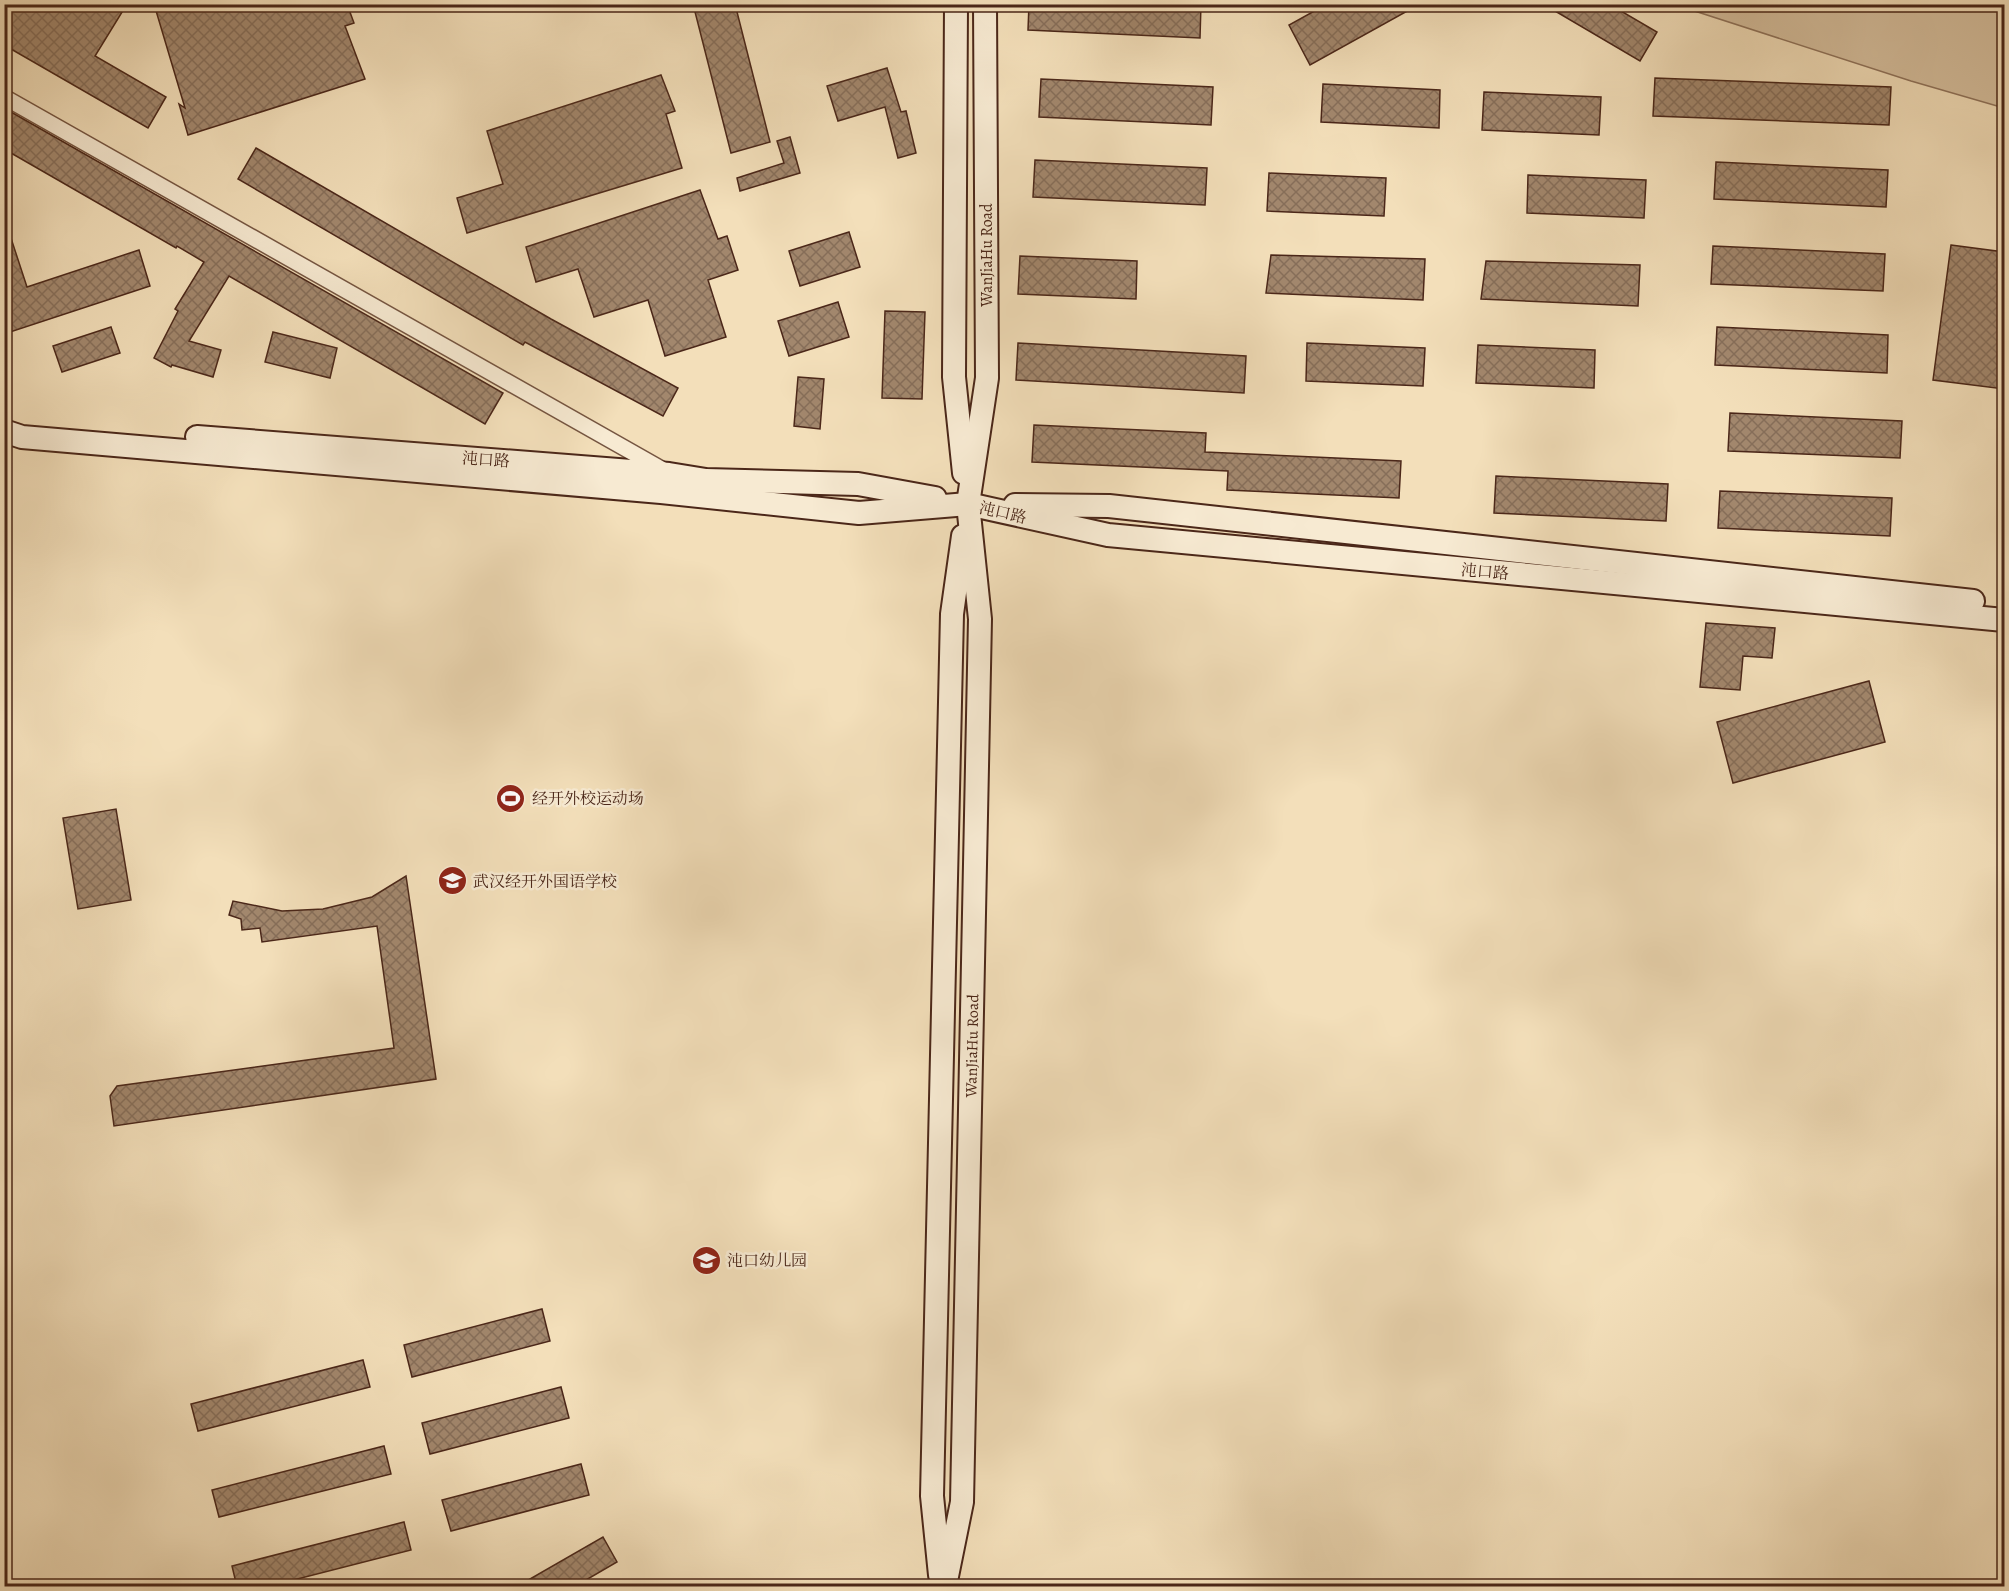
<svg xmlns="http://www.w3.org/2000/svg" width="2009" height="1591" viewBox="0 0 2009 1591" font-family="Alegreya,'Noto Serif SC',serif">
<style>
.park{fill:#d6c09f;stroke:#90745c;stroke-width:1.5}
.building{fill:url(#building-cross-hatch);stroke:#4b2719;stroke-width:1.5}
.lines{fill:none;stroke-linecap:round;stroke-linejoin:round}
.street-casing{stroke:#755541;stroke-width:18}
.secondary-casing{stroke:#4b2719;stroke-width:26}
.street{stroke:#f7ead2;stroke-width:15}
.secondary{stroke:#f7ead2;stroke-width:22}
.labels{text-anchor:middle;stroke-width:5;stroke-linejoin:round;paint-order:stroke}
.street-label{font-size:16px;fill:#4b2719;stroke:#f7ead2}
.poi-label{font-size:16px;fill:#4b2719;stroke:#f7ead2;text-anchor:start}
</style>
<defs>
<pattern id="building-cross-hatch" width="8" height="8" patternUnits="userSpaceOnUse" patternTransform="scale(1.5)"><rect width="8" height="8" fill="#a2876d"/><path d="M0 0l8 8M0 8l8-8" fill="none" stroke="#866e59"/></pattern>
</defs>
<rect width="100%" height="100%" fill="#f3dfba"/>
<filter id="stains"><feTurbulence type="fractalNoise" baseFrequency=".00333" numOctaves="4"/><feColorMatrix values="0 0 0 0 .2 0 0 0 0 .09 0 0 0 0 .02 0 0 0 .5 -.17"/></filter>
<radialGradient id="worn" r=".72"><stop offset=".6" stop-color="#630" stop-opacity="0"/><stop offset="1" stop-color="#630" stop-opacity=".3"/></radialGradient>
<path class="park" d="M1676 5H2004V108L1911 81Z"/>
<g class="building">
<path d="M4 4H127L95 56 166 97 148 128 4 45Z"/>
<path d="M154 4H269L270 9 285 4H347L354 23 345 26 365 79 188 135 179 104 185 108Z"/>
<path d="M693 4H735L770 142 731 153Z"/>
<path d="M1029 4H1201L1200 38 1028 30Z"/>
<path d="M1327 4H1420L1310 65 1289 25Z"/>
<path d="M1543 4H1609L1657 32 1640 61Z"/>
<path d="M887 68 901 112 906 111 916 153 898 158 885 107 838 121 827 86Z"/>
<path d="M661 75 675 111 666 114 682 168 467 233 457 198 503 184 487 131Z"/>
<path d="M1655 78 1891 87 1889 125 1653 116Z"/>
<path d="M1041 79 1213 87 1211 125 1039 117Z"/>
<path d="M1323 84 1440 90 1439 128 1321 122Z"/>
<path d="M1484 92 1601 97 1599 135 1482 130Z"/>
<path d="M4 108 503 393 485 424 229 276 189 341 221 350 213 377 172 365 171 367 154 358 178 311 175 309 204 262 177 246 176 248 4 149Z"/>
<path d="M790 137 800 173 740 191 737 178 784 163 777 141Z"/>
<path d="M256 148 551 319 678 388 663 416 525 342 523 345 238 179Z"/>
<path d="M1035 160 1207 168 1205 205 1033 197Z"/>
<path d="M1716 162 1888 170 1886 207 1714 199Z"/>
<path d="M1269 173 1386 178 1384 216 1267 211Z"/>
<path d="M1528 175 1646 180 1644 218 1527 213Z"/>
<path d="M700 190 718 239 727 236 738 270 708 280 726 337 665 356 648 300 594 317 578 269 536 282 526 247Z"/>
<path d="M7 226 27 287 139 250 150 286 4 334V227Z"/>
<path d="M849 232 860 267 800 286 789 251Z"/>
<path d="M1951 245 2004 252V389L1933 380Z"/>
<path d="M1713 246 1885 254 1883 291 1711 284Z"/>
<path d="M1271 255 1425 259 1423 300 1266 293Z"/>
<path d="M1020 256 1137 261 1136 299 1018 294Z"/>
<path d="M1486 261 1640 265 1638 306 1481 299Z"/>
<path d="M838 302 849 337 789 356 778 321Z"/>
<path d="M885 311 925 312 922 399 882 398Z"/>
<path d="M111 327 120 353 62 372 53 346Z"/>
<path d="M1717 327 1888 335 1887 373 1715 365Z"/>
<path d="M273 332 337 348 330 378 265 362Z"/>
<path d="M1018 343 1246 356 1244 393 1016 380Z"/>
<path d="M1307 343 1425 348 1423 386 1306 381Z"/>
<path d="M1478 345 1595 350 1594 388 1476 383Z"/>
<path d="M798 377 824 379 820 429 794 426Z"/>
<path d="M1730 413 1902 421 1900 458 1728 451Z"/>
<path d="M1034 425 1206 433 1205 452 1401 461 1399 498 1227 490 1228 471 1032 462Z"/>
<path d="M1496 476 1668 484 1666 521 1494 513Z"/>
<path d="M1720 491 1892 498 1890 536 1718 528Z"/>
<path d="M1706 623 1775 628 1772 658 1743 656 1740 690 1700 687Z"/>
<path d="M1869 681 1885 742 1733 783 1717 722Z"/>
<path d="M116 809 131 900 78 909 63 818Z"/>
<path d="M406 876 436 1079 114 1126 110 1096 117 1086 394 1048 377 926 262 942 260 928 242 930 241 919 229 915 233 901 282 911 323 909 372 897Z"/>
<path d="M542 1309 550 1341 412 1377 404 1345Z"/>
<path d="M363 1360 370 1387 198 1431 191 1404Z"/>
<path d="M561 1387 569 1418 430 1454 422 1423Z"/>
<path d="M384 1446 391 1474 219 1517 212 1490Z"/>
<path d="M581 1464 589 1495 451 1531 442 1500Z"/>
<path d="M404 1522 411 1550 266 1587H237L232 1566Z"/>
<path d="M603 1537 617 1562 574 1587H516Z"/>
</g>
<g class="lines">
<defs>
<path id="street" d="M4 97 665 471"/>
<g id="secondary">
<path d="M956 4 954 377 964 473"/>
<path d="M4 431 22 437 661 492 859 513 968 504 1108 535 2004 620"/>
<path d="M197 437 669 474 706 480 858 484 935 498"/>
<path d="M1015 505 1109 506 1973 601"/>
<path d="M940 1575 932 1496 952 614 963 536"/>
<path id="s1" d="M945 1586 962 1502 980 619 968 504 987 378 985 4"/>
</g>
</defs>
<use href="#street" class="street-casing"/>
<use href="#secondary" class="secondary-casing"/>
<use href="#street" class="street"/>
<use href="#secondary" class="secondary"/>
</g>
<defs>
<symbol id="stadium-disc" viewBox="-11 -11 22 22"><circle r="9.5" fill="#8f2418" stroke="#f7ead2"/><path d="M0-5a6.5 5 0 1 0 0 10a6.5 5 0 1 0 0-10ZM-3.5-1.8h7v3.6h-7Z" fill="#fff"/></symbol>
<symbol id="school-disc" viewBox="-11 -11 22 22"><circle r="9.5" fill="#8f2418" stroke="#f7ead2"/><path d="M0-5L7-2L0 1L-7-2ZM-4 1L0 2.5L4 1V4Q0 6-4 4Z" fill="#fff"/></symbol>
</defs>
<g fill-rule="evenodd">
<use href="#stadium-disc" x="494" y="782" width="33" height="33"/>
<use href="#school-disc" x="436" y="864" width="33" height="33"/>
<use href="#school-disc" x="690" y="1244" width="33" height="33"/>
</g>
<g class="labels">
<g class="street-label">
<text transform="translate(986 255) rotate(-90)" y="6">WanJiaHu Road</text>
<text transform="translate(486 459) rotate(4)" y="6">沌口路</text>
<text transform="translate(1003 512) rotate(13)" y="6">沌口路</text>
<text transform="translate(1485 571) rotate(5)" y="6">沌口路</text>
<text dy="6" stroke="none"><textPath href="#s1" startOffset="542">WanJiaHu Road</textPath></text>
</g>
<g class="poi-label">
<text x="532" y="804">经开外校运动场</text>
<text x="473" y="887">武汉经开外国语学校</text>
<text x="727" y="1266">沌口幼儿园</text>
</g>
</g>
<rect width="2009" height="1591" fill="none" stroke="#f3dfba" stroke-width="24"/>
<rect x="6" y="6" width="1997" height="1579" fill="none" stroke="#4b2719" stroke-width="3"/>
<rect x="12" y="12" width="1985" height="1567" fill="none" stroke="#4b2719" stroke-width="1.5"/>
<rect width="100%" height="100%" filter="url(#stains)"/>
<rect width="100%" height="100%" fill="url(#worn)"/>
</svg>
